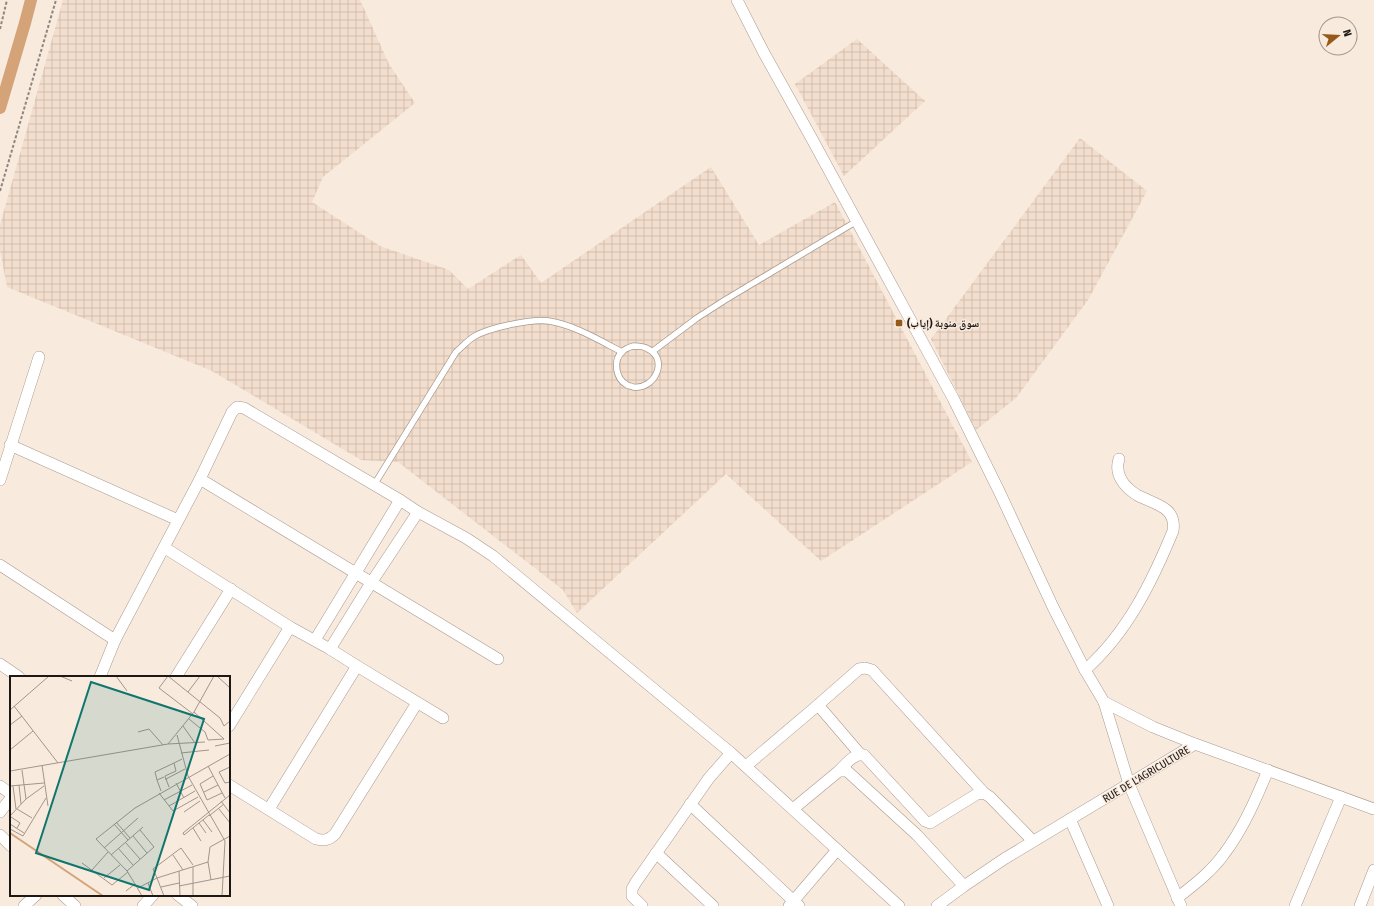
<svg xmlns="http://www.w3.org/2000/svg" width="1374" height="906" viewBox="0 0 1374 906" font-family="'Fira Sans Condensed','Noto Naskh Arabic',sans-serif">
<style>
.industrial{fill:url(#industrial-grid)}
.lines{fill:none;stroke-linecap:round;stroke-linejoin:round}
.canal{stroke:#d4a378;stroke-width:12}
.service-casing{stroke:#a89b8f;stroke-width:7}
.minor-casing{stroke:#a89b8f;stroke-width:12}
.path{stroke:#90867e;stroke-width:2;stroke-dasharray:3 2;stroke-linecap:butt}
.service{stroke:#fff;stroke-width:5.5}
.minor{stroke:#fff;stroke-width:11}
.poi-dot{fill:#955a1a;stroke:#f9eade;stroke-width:1.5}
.labels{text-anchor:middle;stroke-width:3;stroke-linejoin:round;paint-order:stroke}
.poi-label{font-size:11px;font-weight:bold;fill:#1d1814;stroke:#f9eade;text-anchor:start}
.street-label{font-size:11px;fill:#1d1814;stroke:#f9eade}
.inset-river{fill:none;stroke:#d4a378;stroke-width:2}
.inset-road{fill:none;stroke:#a1968d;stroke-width:1}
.view{fill:#0f766e;fill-opacity:0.15;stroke:#0f766e;stroke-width:2}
.inset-edge{fill:none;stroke:#1d1814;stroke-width:2}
</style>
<defs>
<pattern id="industrial-grid" width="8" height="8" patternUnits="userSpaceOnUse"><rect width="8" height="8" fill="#f3decd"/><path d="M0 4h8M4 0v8" fill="none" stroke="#d0beaf"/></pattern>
</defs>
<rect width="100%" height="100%" fill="#f9eade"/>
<g class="industrial">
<path d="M63 0H360L389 64 415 103 323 177 312 202 380 246 449 270 468 289 521 255 541 283 711 167 759 245 835 202 972 462 821 561 726 474 577 613 563 590 398 462 361 460 212 371 7 287 0 250V225Z"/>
<path d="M857 39 925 101 844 176 795 84Z"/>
<path d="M1080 138 1147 191 1088 300 1016 398 976 430 931 339Z"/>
</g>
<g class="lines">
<path class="canal" d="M0 108 25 23 31 0"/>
<defs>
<g id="service">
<path d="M633 346C638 346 644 346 648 349 669 359 655 390 633 387 633 386 628 386 627 385 616 379 612 360 623 351 625 349 630 347 633 346Z"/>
<path d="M653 351 697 318 725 300 857 221"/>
<path d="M374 485 456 352C462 347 468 340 475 336 489 328 533 318 549 321 574 325 599 340 622 352"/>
</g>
<g id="minor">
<path d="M737 0 764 53 812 139 953 398 999 491 1053 607 1085 670 1104 702 1153 727 1195 744 1374 809"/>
<path d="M10 445 178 520"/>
<path d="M200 479 498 659"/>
<path d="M0 480 39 357"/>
<path d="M165 548 290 627 330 649 357 666 443 718"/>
<path d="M0 565 115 640"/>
<path d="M315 640 400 500"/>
<path d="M330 649 371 583 418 512"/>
<path d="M0 664 19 677"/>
<path d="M1085 670C1127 633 1152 582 1173 531 1177 506 1153 504 1137 495 1124 487 1114 474 1119 459"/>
<path d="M100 677 115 640 200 479 232 412 237 407 244 408 400 500 418 512 466 538 493 556 731 753 899 906"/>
<path d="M176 677 231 589"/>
<path d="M1104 702 1129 784 1181 906"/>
<path d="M818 705 859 669 865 668 872 670 984 793"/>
<path d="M229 726 290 627"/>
<path d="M746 766 818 705 860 754"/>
<path d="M839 771C846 764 854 753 864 755L925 821 930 823 977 794 984 793 990 797 1033 841"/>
<path d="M229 785 316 839C324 841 329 840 335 834L417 703"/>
<path d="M0 786 11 794"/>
<path d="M690 804 799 906"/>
<path d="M269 809 357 666"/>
<path d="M793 809 839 771H847L917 835 964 886"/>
<path d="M0 812 11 798"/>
<path d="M1070 819 1108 906"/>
<path d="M0 835 11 846"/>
<path d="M656 853 713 906"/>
<path d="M63 895 75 906"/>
<path d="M178 895 192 906"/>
<path d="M1177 898C1194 885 1212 871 1224 854 1243 829 1256 799 1268 770"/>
<path d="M24 906 36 895"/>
<path d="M143 906 153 895"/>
<path d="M642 906 632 896V889L636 882 709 778 731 753"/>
<path d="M789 906 837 850"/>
<path d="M937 906 964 886 1004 859 1195 744"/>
<path d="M1295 906 1341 797"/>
<path d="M1360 906 1374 870"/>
</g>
</defs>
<use href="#service" class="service-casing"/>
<use href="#minor" class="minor-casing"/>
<g class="path">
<path d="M0 29 7 0"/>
<path d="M0 191 56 0"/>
</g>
<use href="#service" class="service"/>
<use href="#minor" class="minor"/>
</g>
<rect class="poi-dot" x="895" y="319" width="8" height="8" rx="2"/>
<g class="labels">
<g class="poi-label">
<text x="907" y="327">سوق منوبة (إياب)</text>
</g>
<g class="street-label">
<text transform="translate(1146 774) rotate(-31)" y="4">RUE DE L'AGRICULTURE</text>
</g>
</g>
<g transform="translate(10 676)">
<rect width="220" height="220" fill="#f9eade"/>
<path class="inset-river" d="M0 157 93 220"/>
<path class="inset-road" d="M50 0 62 5M106 0 117 15M158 0 210 42 214 50 220 45M158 0 149 12 183 38M207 0 220 12M178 16 190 0M4 30 48 87M0 34 39 0M179 43 195 56 198 64 214 63 184 36M0 49 12 40M173 50 185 67M128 56 139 53 153 69M167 59 178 100 215 165 212 220M158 68 195 66M205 70 220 67M0 74 23 55M171 77 199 74M32 89 38 130M198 90 215 122M220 91 209 96 215 107 220 106M12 94 16 123M0 95 158 68 184 36 204 0M203 100 190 108 197 124 212 117M147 104 145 96 164 87M156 104 155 100 166 95 164 87 172 83M166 107 174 122M9 109 11 128M0 110 34 107M3 110 6 133M159 111 156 103 175 93M151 115 147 104 154 101M194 116 208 109M149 117 163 135 188 121M154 124 182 109M211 125 220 137M159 130 185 115M7 133 22 142M209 133 220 147M174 136 190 125M0 140 16 123 34 110M199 140 214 128M1 141 10 147 7 152M193 144 202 156M106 146 120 162M189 147 196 157M0 148 14 157M104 148 118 164M183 152 191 165M0 153 13 160 36 122M173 157 220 119M173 157 174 159 199 139M123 160 137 177M116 167 130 183M94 172 128 142M108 172 123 189M101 179 133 151M163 179 173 194M72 187 102 209 118 196M183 189 171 172 143 193 147 202 198 186M82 194 98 176M117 195 144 171 130 154M169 195 170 220M94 202 110 189M201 204 198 186 200 171 220 160M138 207 143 220M125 208 117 195 86 163 125 132 220 78M169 210 220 200M151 211 169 207M128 212 147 202 154 220M116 215 125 208 132 220M183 220V191"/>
<path class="view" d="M81 6 194 43 139 214 26 177Z"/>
<rect width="220" height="220" class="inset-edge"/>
</g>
<g transform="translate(1338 36) rotate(72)"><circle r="19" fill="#f9eade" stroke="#a1968d"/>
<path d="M0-3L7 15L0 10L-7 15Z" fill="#955a1a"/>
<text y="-6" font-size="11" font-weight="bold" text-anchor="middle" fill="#1d1814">N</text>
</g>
</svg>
